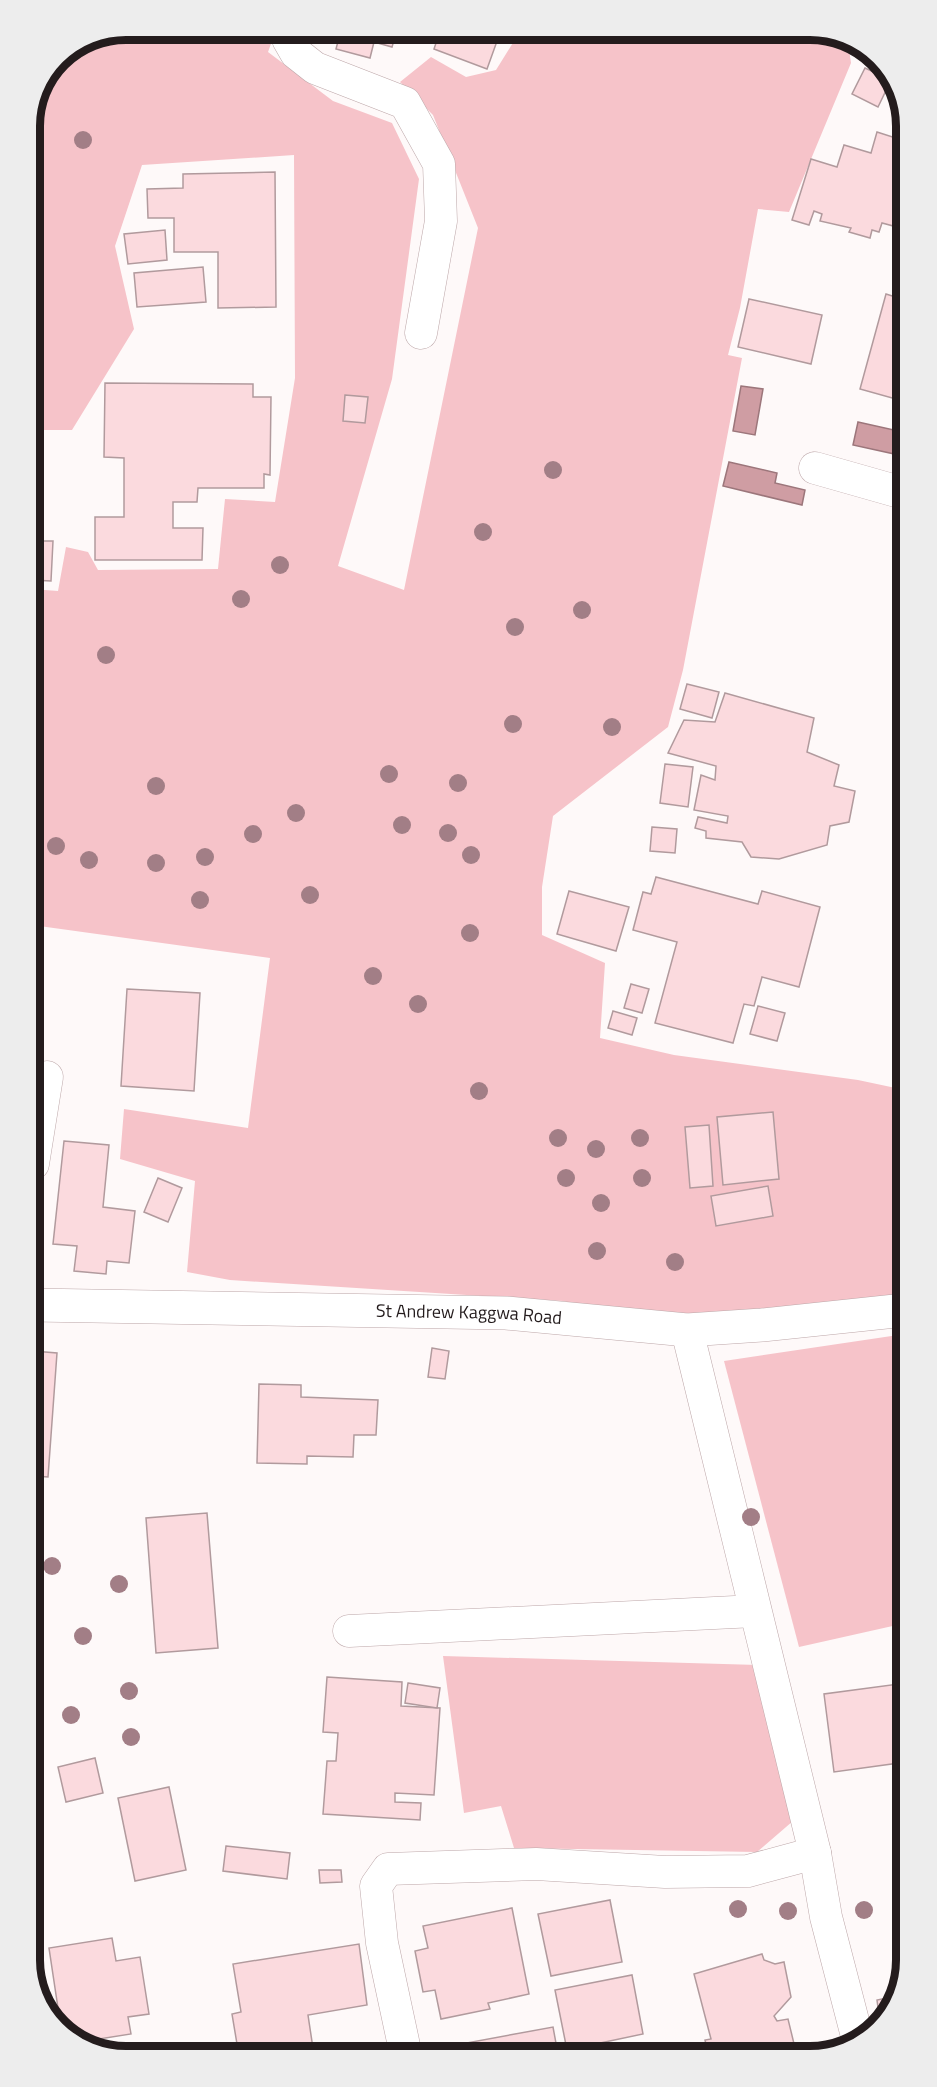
<svg xmlns="http://www.w3.org/2000/svg" width="937" height="2087" viewBox="0 0 937 2087" font-family="'Titillium Web',sans-serif">
<style>
.green{fill:#f6c3c9}
.water{fill:#cf9da3;stroke:#9c767b;stroke-width:1.5}
.building{fill:#fbdade;stroke:#b19a9d;stroke-width:1.5}
.lines{fill:none;stroke-linecap:round;stroke-linejoin:round}
.minor-casing{stroke:#bda7a9;stroke-width:33}
.tertiary-casing{stroke:#bda7a9;stroke-width:34}
.minor{stroke:#fff;stroke-width:32}
.tertiary{stroke:#fff;stroke-width:33}
.tree{fill:#a27e86}
.labels{text-anchor:middle;stroke-width:4.5;stroke-linejoin:round;paint-order:stroke}
.street-label{font-size:18px;fill:#241c1d;stroke:#fff}
.rim{fill:none;stroke:#241c1d;stroke-width:8}
</style>
<rect width="100%" height="100%" fill="#fef9f9"/>
<g class="green">
<path d="M126 30H276L268 52 333 101 392 123 419 179 392 379 338 566 404 590 478 228 433 115 400 82 431 57 466 77 496 70 521 30H818L848 42 851 63 789 212 758 209 740 308 728 355 742 358 683 670 668 727 553 816 542 887V935L605 963 600 1038 674 1055 858 1080 905 1090V1320L706 1337 563 1301 230 1280 187 1272 195 1181 120 1159 124 1109 248 1128 270 958 32 925 31 589 58 591 66 547 88 552 98 570 218 569 225 499 275 502 295 378 294 155 142 165 115 246 134 329 72 430H31L30 120 58 58Z"/>
<path d="M905 1334 906 1623 799 1647 724 1361Z"/>
<path d="M443 1656 758 1665 793 1821 757 1852 514 1848 501 1806 464 1813Z"/>
</g>
<g class="water">
<path d="M741 386 763 389 755 435 733 431Z"/>
<path d="M858 422 903 432 899 455 853 445Z"/>
<path d="M729 462 777 473 775 483 805 490 802 505 723 486Z"/>
</g>
<g class="building">
<path d="M341 30H397L392 47 374 42 370 58 336 49Z"/>
<path d="M427 30H501L487 69 434 49 437 40 425 36Z"/>
<path d="M867 49 870 50 876 61 864 55Z"/>
<path d="M865 68 891 80 878 107 852 94Z"/>
<path d="M877 132 902 140V215L897 227 882 223 879 232 872 230 870 238 849 232 851 228 820 221 822 214 814 211 809 225 792 220 811 159 837 167 844 145 871 153Z"/>
<path d="M275 172 276 307 218 308V252H174V218H148L147 189 183 188V174Z"/>
<path d="M165 230 167 260 128 264 124 234Z"/>
<path d="M203 267 206 302 137 307 134 273Z"/>
<path d="M886 294 902 299 903 401 860 389Z"/>
<path d="M749 299 822 315 811 364 738 347Z"/>
<path d="M105 383 253 384V397H271L270 475 264 474V488H198L197 502H173V528H203L202 560H95V517H124V458L104 457Z"/>
<path d="M345 395 368 397 365 423 343 421Z"/>
<path d="M31 541H53L51 581 31 580Z"/>
<path d="M687 684 719 692 712 718 680 709Z"/>
<path d="M725 693 814 718 807 752 839 765 834 786 855 791 849 822 830 826 827 845 779 859 751 857 742 842 706 838V831L695 828 698 817 727 823 728 816 694 810 701 775 715 780 716 766 668 753 684 720 715 722Z"/>
<path d="M665 764 693 767 688 807 660 803Z"/>
<path d="M652 827 677 829 675 853 650 851Z"/>
<path d="M656 877 758 904 762 891 820 907 799 987 762 977 754 1006 744 1004 733 1043 655 1023 677 942 633 930 643 892 651 894Z"/>
<path d="M569 891 629 907 616 951 557 934Z"/>
<path d="M631 984 649 989 642 1013 624 1008Z"/>
<path d="M127 989 200 993 194 1091 121 1086Z"/>
<path d="M758 1006 785 1013 777 1041 750 1034Z"/>
<path d="M613 1011 637 1018 632 1035 608 1028Z"/>
<path d="M773 1112 779 1179 723 1185 717 1117Z"/>
<path d="M709 1125 713 1186 690 1188 685 1127Z"/>
<path d="M64 1141 109 1145 103 1207 135 1211 129 1263 107 1261 106 1274 74 1271 77 1246 53 1244Z"/>
<path d="M158 1178 182 1188 168 1222 144 1212Z"/>
<path d="M768 1186 773 1216 716 1226 711 1196Z"/>
<path d="M432 1348 449 1351 445 1379 428 1377Z"/>
<path d="M33 1351 57 1353 48 1477 34 1476Z"/>
<path d="M259 1384 301 1385V1397L378 1400 376 1435H354L353 1457 307 1456V1464L257 1463Z"/>
<path d="M207 1513 218 1648 156 1653 146 1518Z"/>
<path d="M327 1677 402 1682 401 1706 440 1708 434 1795 395 1793V1802L421 1803 420 1820 323 1814 327 1761H336L338 1733 323 1732Z"/>
<path d="M408 1683 440 1688 437 1708 405 1703Z"/>
<path d="M906 1683V1762L834 1772 824 1694Z"/>
<path d="M95 1758 103 1793 66 1802 58 1767Z"/>
<path d="M169 1787 186 1870 135 1881 118 1798Z"/>
<path d="M226 1846 290 1853 287 1879 223 1871Z"/>
<path d="M319 1870H341L342 1882 320 1883Z"/>
<path d="M610 1900 622 1962 551 1976 538 1914Z"/>
<path d="M512 1908 529 1994 488 2003 490 2009 441 2019 435 1990 423 1992 415 1951 428 1948 423 1926Z"/>
<path d="M112 1938 116 1961 140 1957 149 2014 128 2017 131 2034 80 2042 68 2037 61 2028 49 1948Z"/>
<path d="M359 1944 367 2005 308 2015 314 2055 239 2056 232 2014 241 2012 233 1964Z"/>
<path d="M762 1954 764 1960 775 1964 784 1962 791 1997 774 2016 777 2021 788 2019 796 2052 708 2053 705 2040 711 2039 694 1974Z"/>
<path d="M632 1975 643 2034 567 2050 555 1990Z"/>
<path d="M896 1996 891 2015 880 2023 877 2000Z"/>
<path d="M553 2027 558 2054H452L450 2046Z"/>
</g>
<g class="lines">
<defs>
<g id="minor">
<path d="M291 30 288 39 296 53 315 68 405 103 439 164 441 221 421 333"/>
<path d="M815 468 903 493"/>
<path d="M33 1164 47 1077"/>
<path d="M687 1330 815 1853 826 1917 858 2040"/>
<path d="M349 1631 755 1611"/>
<path d="M406 2055 382 1943 376 1886 388 1869 536 1864 665 1872 748 1871 815 1853"/>
</g>
<g id="tertiary">
<path id="s1" d="M33 1305 506 1313 687 1330 762 1325 905 1310"/>
</g>
</defs>
<use href="#minor" class="minor-casing"/>
<use href="#tertiary" class="tertiary-casing"/>
<use href="#minor" class="minor"/>
<use href="#tertiary" class="tertiary"/>
</g>
<g class="tree">
<circle cx="83" cy="140" r="9"/>
<circle cx="553" cy="470" r="9"/>
<circle cx="483" cy="532" r="9"/>
<circle cx="280" cy="565" r="9"/>
<circle cx="241" cy="599" r="9"/>
<circle cx="582" cy="610" r="9"/>
<circle cx="515" cy="627" r="9"/>
<circle cx="106" cy="655" r="9"/>
<circle cx="513" cy="724" r="9"/>
<circle cx="612" cy="727" r="9"/>
<circle cx="389" cy="774" r="9"/>
<circle cx="458" cy="783" r="9"/>
<circle cx="156" cy="786" r="9"/>
<circle cx="296" cy="813" r="9"/>
<circle cx="402" cy="825" r="9"/>
<circle cx="448" cy="833" r="9"/>
<circle cx="253" cy="834" r="9"/>
<circle cx="56" cy="846" r="9"/>
<circle cx="471" cy="855" r="9"/>
<circle cx="205" cy="857" r="9"/>
<circle cx="89" cy="860" r="9"/>
<circle cx="156" cy="863" r="9"/>
<circle cx="310" cy="895" r="9"/>
<circle cx="200" cy="900" r="9"/>
<circle cx="470" cy="933" r="9"/>
<circle cx="373" cy="976" r="9"/>
<circle cx="418" cy="1004" r="9"/>
<circle cx="479" cy="1091" r="9"/>
<circle cx="558" cy="1138" r="9"/>
<circle cx="640" cy="1138" r="9"/>
<circle cx="596" cy="1149" r="9"/>
<circle cx="566" cy="1178" r="9"/>
<circle cx="642" cy="1178" r="9"/>
<circle cx="601" cy="1203" r="9"/>
<circle cx="597" cy="1251" r="9"/>
<circle cx="675" cy="1262" r="9"/>
<circle cx="751" cy="1517" r="9"/>
<circle cx="52" cy="1566" r="9"/>
<circle cx="119" cy="1584" r="9"/>
<circle cx="83" cy="1636" r="9"/>
<circle cx="129" cy="1691" r="9"/>
<circle cx="71" cy="1715" r="9"/>
<circle cx="131" cy="1737" r="9"/>
<circle cx="738" cy="1909" r="9"/>
<circle cx="864" cy="1910" r="9"/>
<circle cx="788" cy="1911" r="9"/>
</g>
<g class="labels">
<g class="street-label">
<text dy="6" stroke="none"><textPath href="#s1" startOffset="436">St Andrew Kaggwa Road</textPath></text>
</g>
</g>
<path d="M0 0H937V2087H0ZM126 40H810A86 86 0 0 1 896 126V1960A86 86 0 0 1 810 2046H126A86 86 0 0 1 40 1960V126A86 86 0 0 1 126 40Z" fill="#ededed" fill-rule="evenodd"/>
<path class="rim" d="M126 40H810A86 86 0 0 1 896 126V1960A86 86 0 0 1 810 2046H126A86 86 0 0 1 40 1960V126A86 86 0 0 1 126 40Z"/>
</svg>
